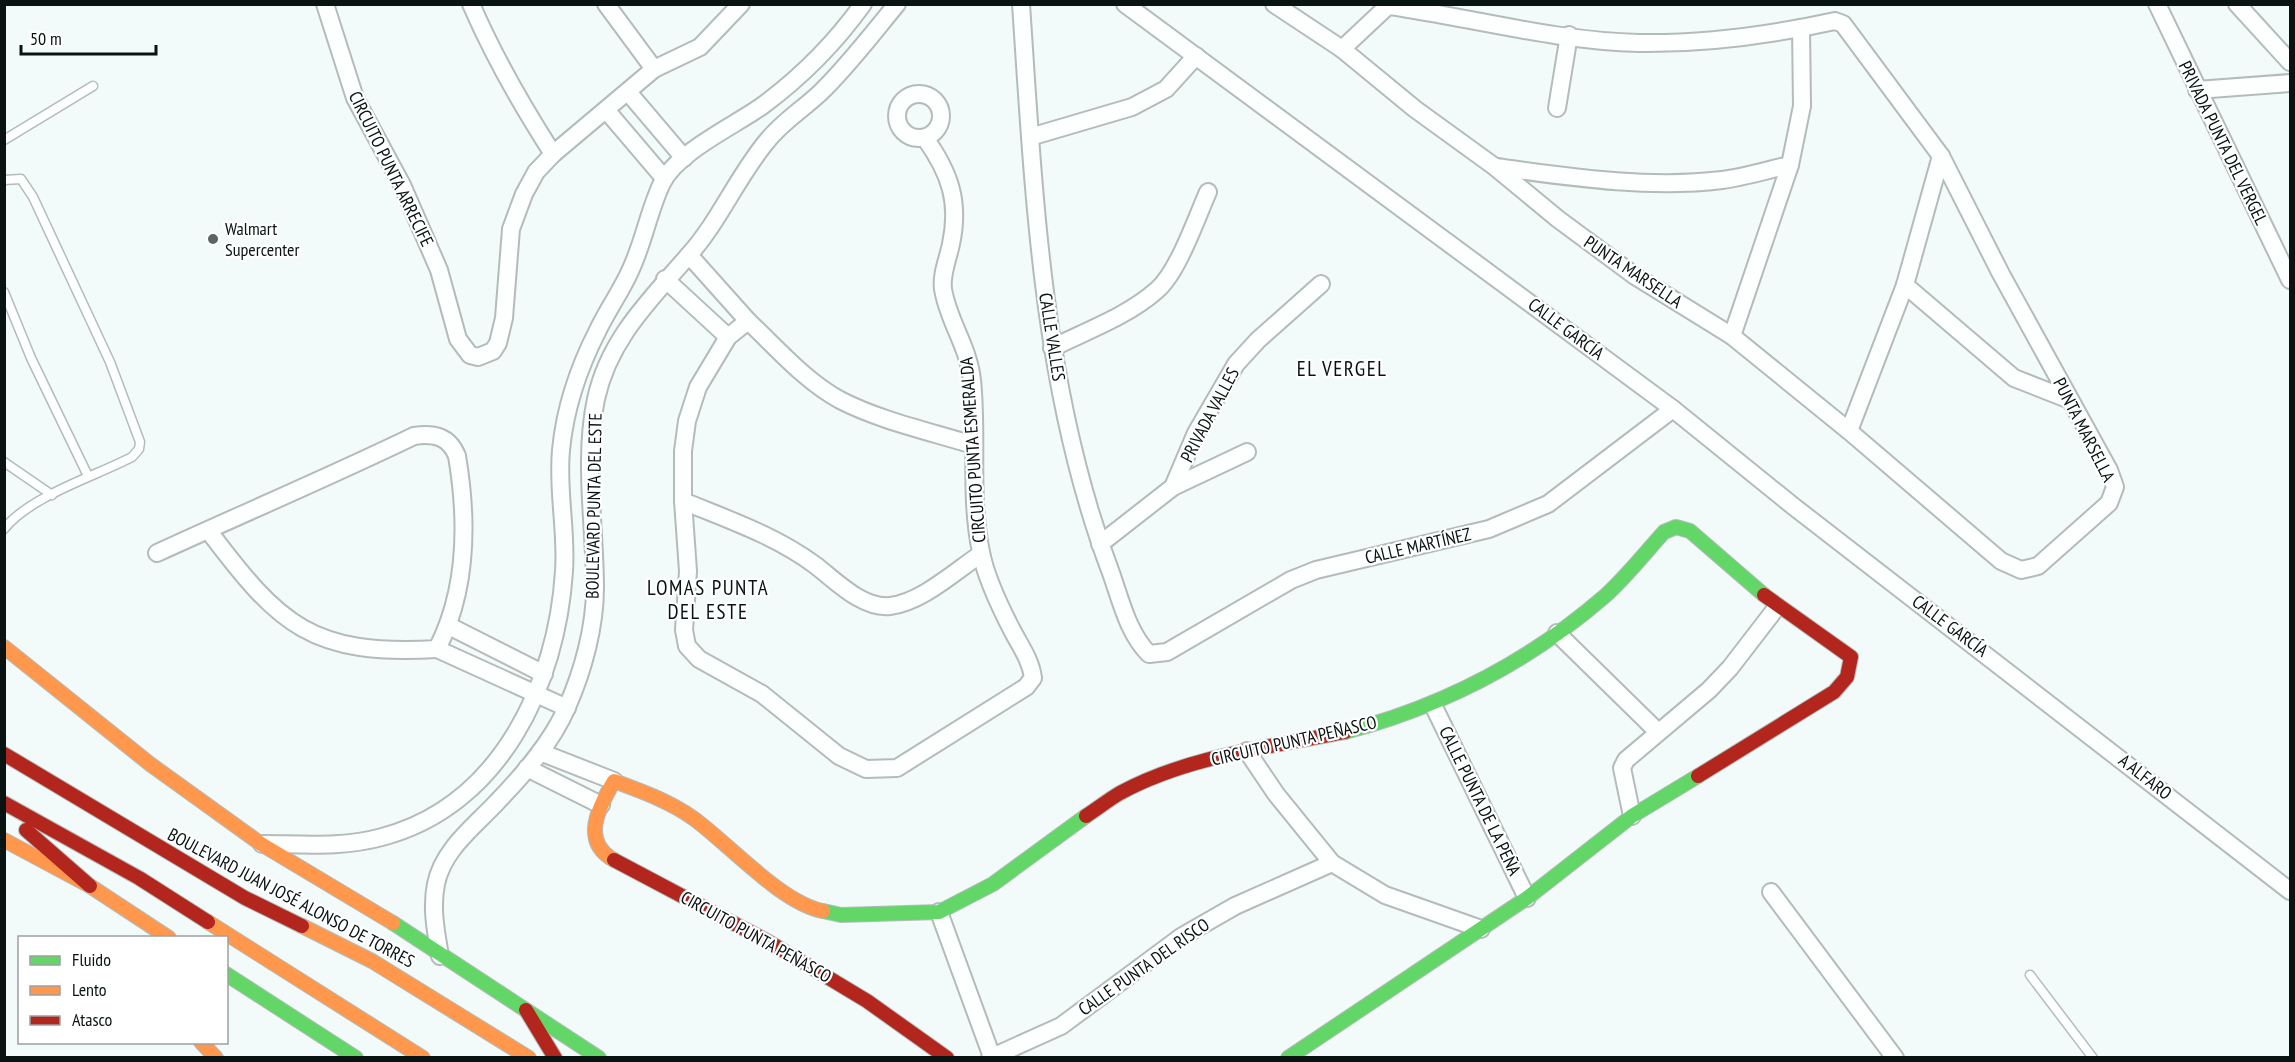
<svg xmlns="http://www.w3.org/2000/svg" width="2295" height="1062" viewBox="0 0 2295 1062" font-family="'PT Sans Narrow',sans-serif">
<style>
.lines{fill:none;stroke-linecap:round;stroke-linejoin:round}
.lane-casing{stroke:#b3bcbb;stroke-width:11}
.street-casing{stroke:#b3bcbb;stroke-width:20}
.fast-casing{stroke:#b3bcbb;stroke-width:16}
.slow-casing{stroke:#b3bcbb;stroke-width:16}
.jam-casing{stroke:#b3bcbb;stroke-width:16}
.lane{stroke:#fdfefe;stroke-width:8}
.street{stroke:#fdfefe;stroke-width:16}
.fast{stroke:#63d668;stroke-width:14}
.slow{stroke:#ff974d;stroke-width:14}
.jam{stroke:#b3261e;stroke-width:14}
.poi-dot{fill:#5b6463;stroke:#fff;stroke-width:2}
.labels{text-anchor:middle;stroke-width:4.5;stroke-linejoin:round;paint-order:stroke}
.street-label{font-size:18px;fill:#091312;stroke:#fff}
.poi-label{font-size:18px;fill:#091312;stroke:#fff;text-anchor:start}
.quarter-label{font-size:21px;letter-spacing:1.5px;fill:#091312;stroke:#fff}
</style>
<rect width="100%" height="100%" fill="#f2fbfa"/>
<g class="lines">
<defs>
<g id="lane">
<path d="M4 140 93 86"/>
<path d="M4 180 21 179 33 197 110 362 140 442 139 449 132 457C96 476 30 496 4 529"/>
<path d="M4 292 31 358 88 476"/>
<path d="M4 462 52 495"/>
<path d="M2030 975 2093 1058"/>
</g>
<g id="street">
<path d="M325 4 355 98 402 185 439 270 458 339 470 355 478 357 493 351 498 343 504 318 511 229 524 194 536 172 553 154 654 69 700 47 741 4"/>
<path d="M471 4C494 57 522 106 553 154"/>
<path d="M606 4 654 69"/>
<path d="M1021 4C1034 196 1042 391 1111 573 1121 601 1128 633 1149 654L1167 652 1291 580 1316 570 1489 529 1548 504 1673 409"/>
<path d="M1125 4 1673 409 1793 506 2290 891"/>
<path d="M1274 4 1342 49"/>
<path d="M2157 4 2290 280"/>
<path d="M2237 4 2290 62"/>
<path d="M1390 6C1472 18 1556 41 1639 43 1705 44 1771 35 1835 21L1843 24 1941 156 2001 274 2109 470 2115 487 2109 503 2038 566 2021 570 2001 561 1849 431 1732 336 1635 276 1558 219 1495 167 1415 109 1342 49 1390 4"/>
<path d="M2197 90 2290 83"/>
<path d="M628 92 684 158"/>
<circle cx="919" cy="116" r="22"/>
<path d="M1557 108 1569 35"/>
<path d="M607 111 664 178"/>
<path d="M1030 137 1132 107 1166 89 1196 56"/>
<path d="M925 138C950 173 960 202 951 244 948 259 941 274 943 289 948 321 968 345 972 380 978 437 969 495 981 552 986 579 1001 609 1013 632 1021 647 1031 661 1033 678L1026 687 897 768 866 769 839 756 762 694 699 659 687 646 684 630 688 571 683 501V451L687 421 698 387 728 337 748 321C777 348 805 381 840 400 881 421 928 431 973 445"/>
<path d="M1496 167C1570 177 1648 189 1722 180 1745 177 1767 170 1790 165L1802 106 1801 28"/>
<path d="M689 255 748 321"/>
<path d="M665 279 728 337"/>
<path d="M1905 285 2014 378 2070 400"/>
<path d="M1732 336 1790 165"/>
<path d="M1052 348C1086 331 1128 316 1157 290 1178 272 1196 219 1208 192"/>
<path d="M1849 431 1905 285 1941 156"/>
<path d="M1173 487 1247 452"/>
<path d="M683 501C729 520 774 535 815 565 835 580 862 609 890 606 922 602 954 572 981 554"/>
<path d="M1100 544 1173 487 1196 433 1236 364 1258 340 1321 284"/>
<path d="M157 553C242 514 329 477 414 436 434 433 449 436 457 456 468 521 467 591 437 649 312 656 280 626 208 530"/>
<path d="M449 626 544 674"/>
<path d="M1557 633 1658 732"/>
<path d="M437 649 567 708"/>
<path d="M1433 705 1527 898"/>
<path d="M1247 751 1276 794 1332 863 1385 895 1481 929"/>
<path d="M540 752 614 781"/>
<path d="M527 768 601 805"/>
<path d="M1632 816 1622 768 1626 760 1709 690 1730 668 1777 607"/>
<path d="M262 844C302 844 343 848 382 837 500 806 557 684 564 571 567 531 557 490 561 450 565 408 579 367 598 330 608 309 622 290 631 269 644 241 649 210 662 183 677 152 734 126 762 106 800 78 835 43 863 4"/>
<path d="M1771 892 1895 1058"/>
<path d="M939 912 992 1057"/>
<path d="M440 956C436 932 431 908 436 884 443 849 475 826 498 801 524 774 552 742 567 707 583 671 595 627 595 588 595 526 583 460 596 399 609 339 650 300 688 256 719 222 737 177 767 141 782 122 803 109 820 93 848 66 872 34 897 4"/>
<path d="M990 1058 1061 1026 1181 937 1235 906 1332 863"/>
</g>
<g id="fast">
<path d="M1345 732C1441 707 1530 661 1605 596 1626 577 1645 553 1664 532L1676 527 1690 531 1764 595"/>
<path d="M823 911 841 915 939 912 993 884 1086 816"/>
<path d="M393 923 599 1058"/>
<path d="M226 974 356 1058"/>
<path d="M1288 1058 1527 898 1632 816 1698 776"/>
</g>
<g id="slow">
<path d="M4 647 150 764 261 844 393 923"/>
<path d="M4 840 90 886 169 938"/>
<path d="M614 860C580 841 599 807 614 781 641 791 669 801 693 818 729 844 781 903 823 911"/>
<path d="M208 922 423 1058"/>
<path d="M302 926 372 961 529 1058"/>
<path d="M201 1042 216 1058"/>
</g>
<g id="jam">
<path d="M4 754 245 898 302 926"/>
<path d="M1698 776 1834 692 1847 677 1851 657 1764 595"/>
<path d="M4 803 139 878 208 922"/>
<path d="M1086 816C1097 809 1108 800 1120 793 1188 756 1270 747 1345 732"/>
<path d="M26 830 90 886"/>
<path d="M614 860 769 942 867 1001 947 1058"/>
<path d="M526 1010 555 1058"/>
</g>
</defs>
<use href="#lane" class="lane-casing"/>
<use href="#street" class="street-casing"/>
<use href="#fast" class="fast-casing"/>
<use href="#slow" class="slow-casing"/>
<use href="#jam" class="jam-casing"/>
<use href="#lane" class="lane"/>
<use href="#street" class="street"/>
<use href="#fast" class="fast"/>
<use href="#slow" class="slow"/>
<use href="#jam" class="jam"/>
</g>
<circle class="poi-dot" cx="213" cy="239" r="6"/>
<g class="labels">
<g class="street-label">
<text transform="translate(2223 143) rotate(64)" y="6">PRIVADA PUNTA DEL VERGEL</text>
<text transform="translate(391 169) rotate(64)" y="6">CIRCUITO PUNTA ARRECIFE</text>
<text transform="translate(1633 272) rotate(34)" y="6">PUNTA MARSELLA</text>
<text transform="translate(1566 329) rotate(37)" y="6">CALLE GARCÍA</text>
<text transform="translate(1052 337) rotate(81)" y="6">CALLE VALLES</text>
<text transform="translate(1210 415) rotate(-62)" y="6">PRIVADA VALLES</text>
<text transform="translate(2084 430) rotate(63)" y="6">PUNTA MARSELLA</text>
<text transform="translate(973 450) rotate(-94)" y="6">CIRCUITO PUNTA ESMERALDA</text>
<text transform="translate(594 506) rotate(-89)" y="6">BOULEVARD PUNTA DEL ESTE</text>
<text transform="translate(1418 546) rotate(-13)" y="6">CALLE MARTÍNEZ</text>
<text transform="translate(1950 626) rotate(37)" y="6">CALLE GARCÍA</text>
<text transform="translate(1294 741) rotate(-13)" y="6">CIRCUITO PUNTA PEÑASCO</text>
<text transform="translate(2145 777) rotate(38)" y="6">A ALFARO</text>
<text transform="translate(1480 801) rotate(64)" y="6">CALLE PUNTA DE LA PEÑA</text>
<text transform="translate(291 898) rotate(28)" y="6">BOULEVARD JUAN JOSÉ ALONSO DE TORRES</text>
<text transform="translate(756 937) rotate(29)" y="6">CIRCUITO PUNTA PEÑASCO</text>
<text transform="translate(1144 967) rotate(-35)" y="6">CALLE PUNTA DEL RISCO</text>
</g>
<g class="poi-label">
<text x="225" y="235">Walmart<tspan x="225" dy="21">Supercenter</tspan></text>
</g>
<g class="quarter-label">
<text x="1342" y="376">EL VERGEL</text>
<text x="708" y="595">LOMAS PUNTA<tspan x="708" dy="24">DEL ESTE</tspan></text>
</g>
</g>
<rect width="2295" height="1062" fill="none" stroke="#091312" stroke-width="12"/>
<rect x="18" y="936" width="210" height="108" fill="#ffffff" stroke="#9da1a0" stroke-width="1.5"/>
<rect x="30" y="956" width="30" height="9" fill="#63d668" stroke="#9da1a0" stroke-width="1.5"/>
<text x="72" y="966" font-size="18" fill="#091312">Fluido</text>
<rect x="30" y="986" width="30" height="9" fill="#ff974d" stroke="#9da1a0" stroke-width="1.5"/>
<text x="72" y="996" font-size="18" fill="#091312">Lento</text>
<rect x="30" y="1016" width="30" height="9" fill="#b3261e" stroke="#9da1a0" stroke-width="1.5"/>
<text x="72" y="1026" font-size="18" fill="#091312">Atasco</text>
<path d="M21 45v9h135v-9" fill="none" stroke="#091312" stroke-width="3"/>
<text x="30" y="45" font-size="18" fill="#091312" stroke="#ffffff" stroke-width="4.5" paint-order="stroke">50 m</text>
</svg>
